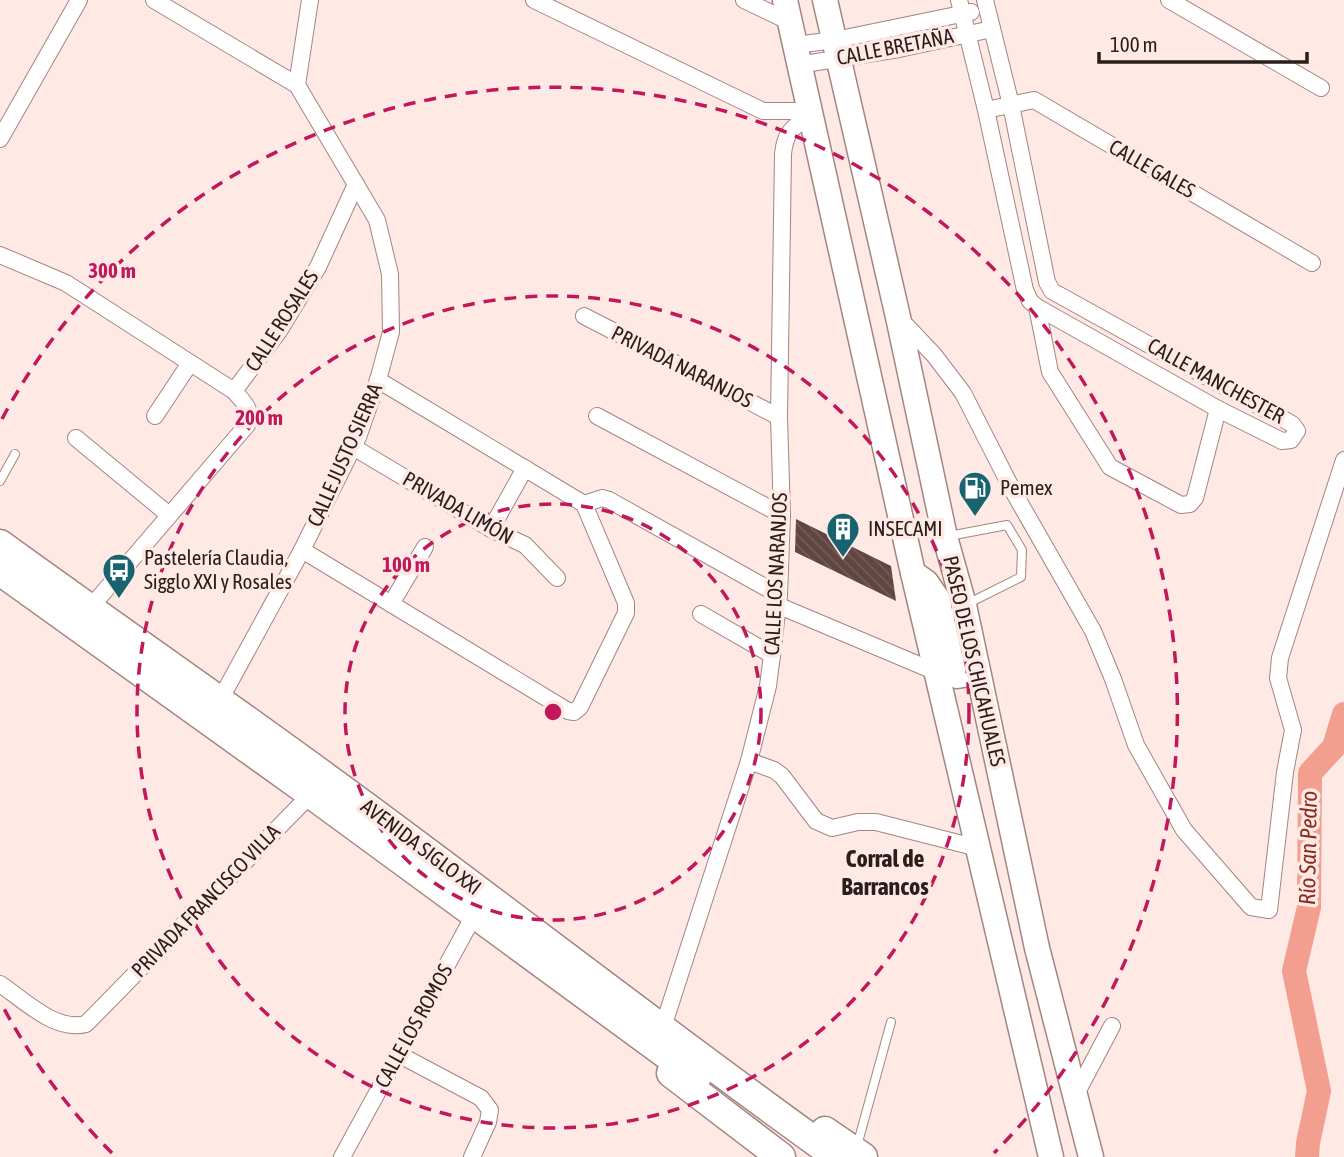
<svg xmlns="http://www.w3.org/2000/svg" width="1344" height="1157" viewBox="0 0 1344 1157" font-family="'Asap Condensed',sans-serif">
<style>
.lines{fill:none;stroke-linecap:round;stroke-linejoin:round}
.river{stroke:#f39f90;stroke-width:24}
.building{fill:url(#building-back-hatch)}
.lane-casing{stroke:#a4857f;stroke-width:10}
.street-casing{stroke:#a4857f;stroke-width:18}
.primary-casing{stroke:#a4857f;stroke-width:27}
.highway-casing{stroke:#a4857f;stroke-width:31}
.lane{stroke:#fff;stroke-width:8}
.street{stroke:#fff;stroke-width:16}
.primary{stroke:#fff;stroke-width:24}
.highway{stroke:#fff;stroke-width:28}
.ring{fill:none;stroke:#c2185b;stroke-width:3.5;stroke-dasharray:12 9}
.labels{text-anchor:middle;stroke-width:7;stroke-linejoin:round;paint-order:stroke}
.street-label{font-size:21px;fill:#2a1e1c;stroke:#fee9e5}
.poi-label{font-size:21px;fill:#2a1e1c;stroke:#fee9e5;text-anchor:start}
.water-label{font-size:23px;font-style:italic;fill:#8c2b1e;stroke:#fee9e5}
.quarter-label{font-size:24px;font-weight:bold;fill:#2a1e1c;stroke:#fee9e5}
.centre{fill:#c2185b;stroke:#fee9e5;stroke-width:3.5}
.ring-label{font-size:21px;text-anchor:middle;font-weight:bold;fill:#c2185b;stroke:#fee9e5;stroke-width:7;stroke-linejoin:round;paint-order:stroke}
</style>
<defs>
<pattern id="building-back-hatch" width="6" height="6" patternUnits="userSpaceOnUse" patternTransform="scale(1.75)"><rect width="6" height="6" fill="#604540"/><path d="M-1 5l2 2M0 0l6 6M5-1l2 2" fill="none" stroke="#735d59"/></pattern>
</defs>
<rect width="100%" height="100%" fill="#fee9e5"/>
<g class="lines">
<path class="river" d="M1307 1157 1308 1143 1319 1091 1294 971 1309 907 1310 773 1334 747 1344 714"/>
</g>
<path class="building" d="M796 519 891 566 896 601 795 552Z"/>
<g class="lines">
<defs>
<g id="lane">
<path d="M0 481 15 454"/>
<path d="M949 536 1007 525 1022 550 1021 577 967 604"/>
<path d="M857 1146 891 1022"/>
</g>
<g id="street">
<path d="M154 0 297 85 377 220 390 274 391 332 378 380 358 437 302 550 220 700"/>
<path d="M534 0 763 111H808"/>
<path d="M744 0 790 22"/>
<path d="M959 0 986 110 1025 290 1030 301 1037 307 1218 409 1282 441 1291 440 1297 431 1292 424 1052 291 1047 282 1011 105 985 0"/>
<path d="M1169 0 1321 88"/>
<path d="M795 45 835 40 971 12"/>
<path d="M798 65 899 49 992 29"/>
<path d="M297 85 310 0"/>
<path d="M986 110 1034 100 1312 263"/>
<path d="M0 139 79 0"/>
<path d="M0 255 66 283 234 391C244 403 253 409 247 425L90 608"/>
<path d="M1037 307 1050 372 1110 467 1181 505 1190 504 1195 498 1218 409"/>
<path d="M584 316 779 417"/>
<path d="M899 318 934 355 963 393 1013 491 1093 631 1113 679 1136 745 1184 830 1251 907 1269 910 1285 772 1293 730 1278 678 1280 658 1344 460"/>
<path d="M378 380 584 504"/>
<path d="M234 391 279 331 318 267 356 184"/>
<path d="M155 416 190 363"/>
<path d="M597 416 782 515"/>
<path d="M76 438 169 515"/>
<path d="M353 447 491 529 525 545 557 578"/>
<path d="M584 504 602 498 609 500 779 595"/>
<path d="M491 529 525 468"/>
<path d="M302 550 568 711 574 712 580 707 626 613V603L584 504"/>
<path d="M391 604 425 547"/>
<path d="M777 605 936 672"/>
<path d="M701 614 772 655"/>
<path d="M749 761 774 770 782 776 816 821 832 828 858 822H876L978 848"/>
<path d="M0 984C24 1000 55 1032 86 1024L316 789"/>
<path d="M663 1027 749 761 768 686 772 655 779 595 782 515 779 417 783 154C785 133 792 127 809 117"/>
<path d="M398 1054 481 1098 490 1110 488 1122 472 1157"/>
<path d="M1075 1096 1112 1026"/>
<path d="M342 1157 477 910"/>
</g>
<g id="primary">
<path d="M785 0 913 573 1051 1157"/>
<path d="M825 0 898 317 945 537 964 605 1037 948 1091 1157"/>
<path d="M913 573 926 582 937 598 954 674 957 676 977 673"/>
</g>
<g id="highway">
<path d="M0 544C109 623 219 699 327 778 498 903 665 1034 837 1157"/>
<path d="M0 571 311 794 697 1077"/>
<path d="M671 1073 781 1157"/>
<path d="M825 1131 863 1157"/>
</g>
</defs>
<use href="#lane" class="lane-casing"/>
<use href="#street" class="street-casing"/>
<use href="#primary" class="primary-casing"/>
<use href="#highway" class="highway-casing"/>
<use href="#lane" class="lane"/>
<use href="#street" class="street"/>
<use href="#primary" class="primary"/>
<use href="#highway" class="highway"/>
</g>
<g class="ring">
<circle cx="553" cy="712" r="208"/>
<circle cx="553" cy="712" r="416"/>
<path d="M112 1153A624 624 0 0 1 2 1005M2 419A624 624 0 1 1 994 1153"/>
</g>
<defs>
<symbol id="fuel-pin" viewBox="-11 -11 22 30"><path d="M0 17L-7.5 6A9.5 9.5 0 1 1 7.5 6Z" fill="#17636e" stroke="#fee9e5"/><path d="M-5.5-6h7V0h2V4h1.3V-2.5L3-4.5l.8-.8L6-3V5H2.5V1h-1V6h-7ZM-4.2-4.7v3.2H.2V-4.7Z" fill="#fff"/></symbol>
<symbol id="building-pin" viewBox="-11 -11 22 30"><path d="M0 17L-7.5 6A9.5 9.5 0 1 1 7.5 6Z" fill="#17636e" stroke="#fee9e5"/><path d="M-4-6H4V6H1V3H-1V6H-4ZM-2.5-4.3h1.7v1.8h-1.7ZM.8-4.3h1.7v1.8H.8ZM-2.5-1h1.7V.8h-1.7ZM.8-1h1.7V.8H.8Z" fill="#fff"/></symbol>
<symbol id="bus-pin" viewBox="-11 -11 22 30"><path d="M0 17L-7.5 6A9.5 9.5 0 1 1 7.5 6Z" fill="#17636e" stroke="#fee9e5"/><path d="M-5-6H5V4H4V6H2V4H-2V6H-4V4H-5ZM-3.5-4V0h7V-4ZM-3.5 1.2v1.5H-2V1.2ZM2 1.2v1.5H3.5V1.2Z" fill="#fff"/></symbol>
</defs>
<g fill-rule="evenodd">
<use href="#fuel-pin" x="956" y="469" width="38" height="52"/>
<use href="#building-pin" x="824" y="510" width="38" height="52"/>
<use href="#bus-pin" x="100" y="551" width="38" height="52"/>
</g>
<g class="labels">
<g class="street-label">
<text transform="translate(895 47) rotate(-11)" y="7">CALLE BRETAÑA</text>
<text transform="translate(1152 169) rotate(30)" y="7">CALLE GALES</text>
<text transform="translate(282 321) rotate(-57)" y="7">CALLE ROSALES</text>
<text transform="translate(682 367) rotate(27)" y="7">PRIVADA NARANJOS</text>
<text transform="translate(1216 381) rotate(29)" y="7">CALLE MANCHESTER</text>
<text transform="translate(345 455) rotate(-66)" y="7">CALLE JUSTO SIERRA</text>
<text transform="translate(458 508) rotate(30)" y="7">PRIVADA LIMÓN</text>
<text transform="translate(776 574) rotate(-87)" y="7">CALLE LOS NARANJOS</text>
<text transform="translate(974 661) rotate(77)" y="7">PASEO DE LOS CHICAHUALES</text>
<text transform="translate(421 847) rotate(37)" y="7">AVENIDA SIGLO XXI</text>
<text transform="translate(206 901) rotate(-46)" y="7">PRIVADA FRANCISCO VILLA</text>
<text transform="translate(414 1026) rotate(-61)" y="7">CALLE LOS ROMOS</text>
</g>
<g class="poi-label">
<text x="1000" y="495">Pemex</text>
<text x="868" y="536">INSECAMI</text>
<text x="144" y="565">Pastelería Claudia,<tspan x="144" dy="24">Sigglo XXI y Rosales</tspan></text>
</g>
<g class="water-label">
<text transform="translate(1308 848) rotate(-89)" y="8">Río San Pedro</text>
</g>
<g class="quarter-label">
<text x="885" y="867">Corral de<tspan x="885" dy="28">Barrancos</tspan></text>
</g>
</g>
<circle cx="553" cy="712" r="10" class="centre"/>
<g class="ring-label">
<text x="112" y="278">300 m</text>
<text x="259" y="425">200 m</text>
<text x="406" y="572">100 m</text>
</g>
<path d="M1099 52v10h208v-10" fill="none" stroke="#2a1e1c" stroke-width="3.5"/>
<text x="1110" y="52" font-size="21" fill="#2a1e1c" stroke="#fee9e5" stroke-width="5" paint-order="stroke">100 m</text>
</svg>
